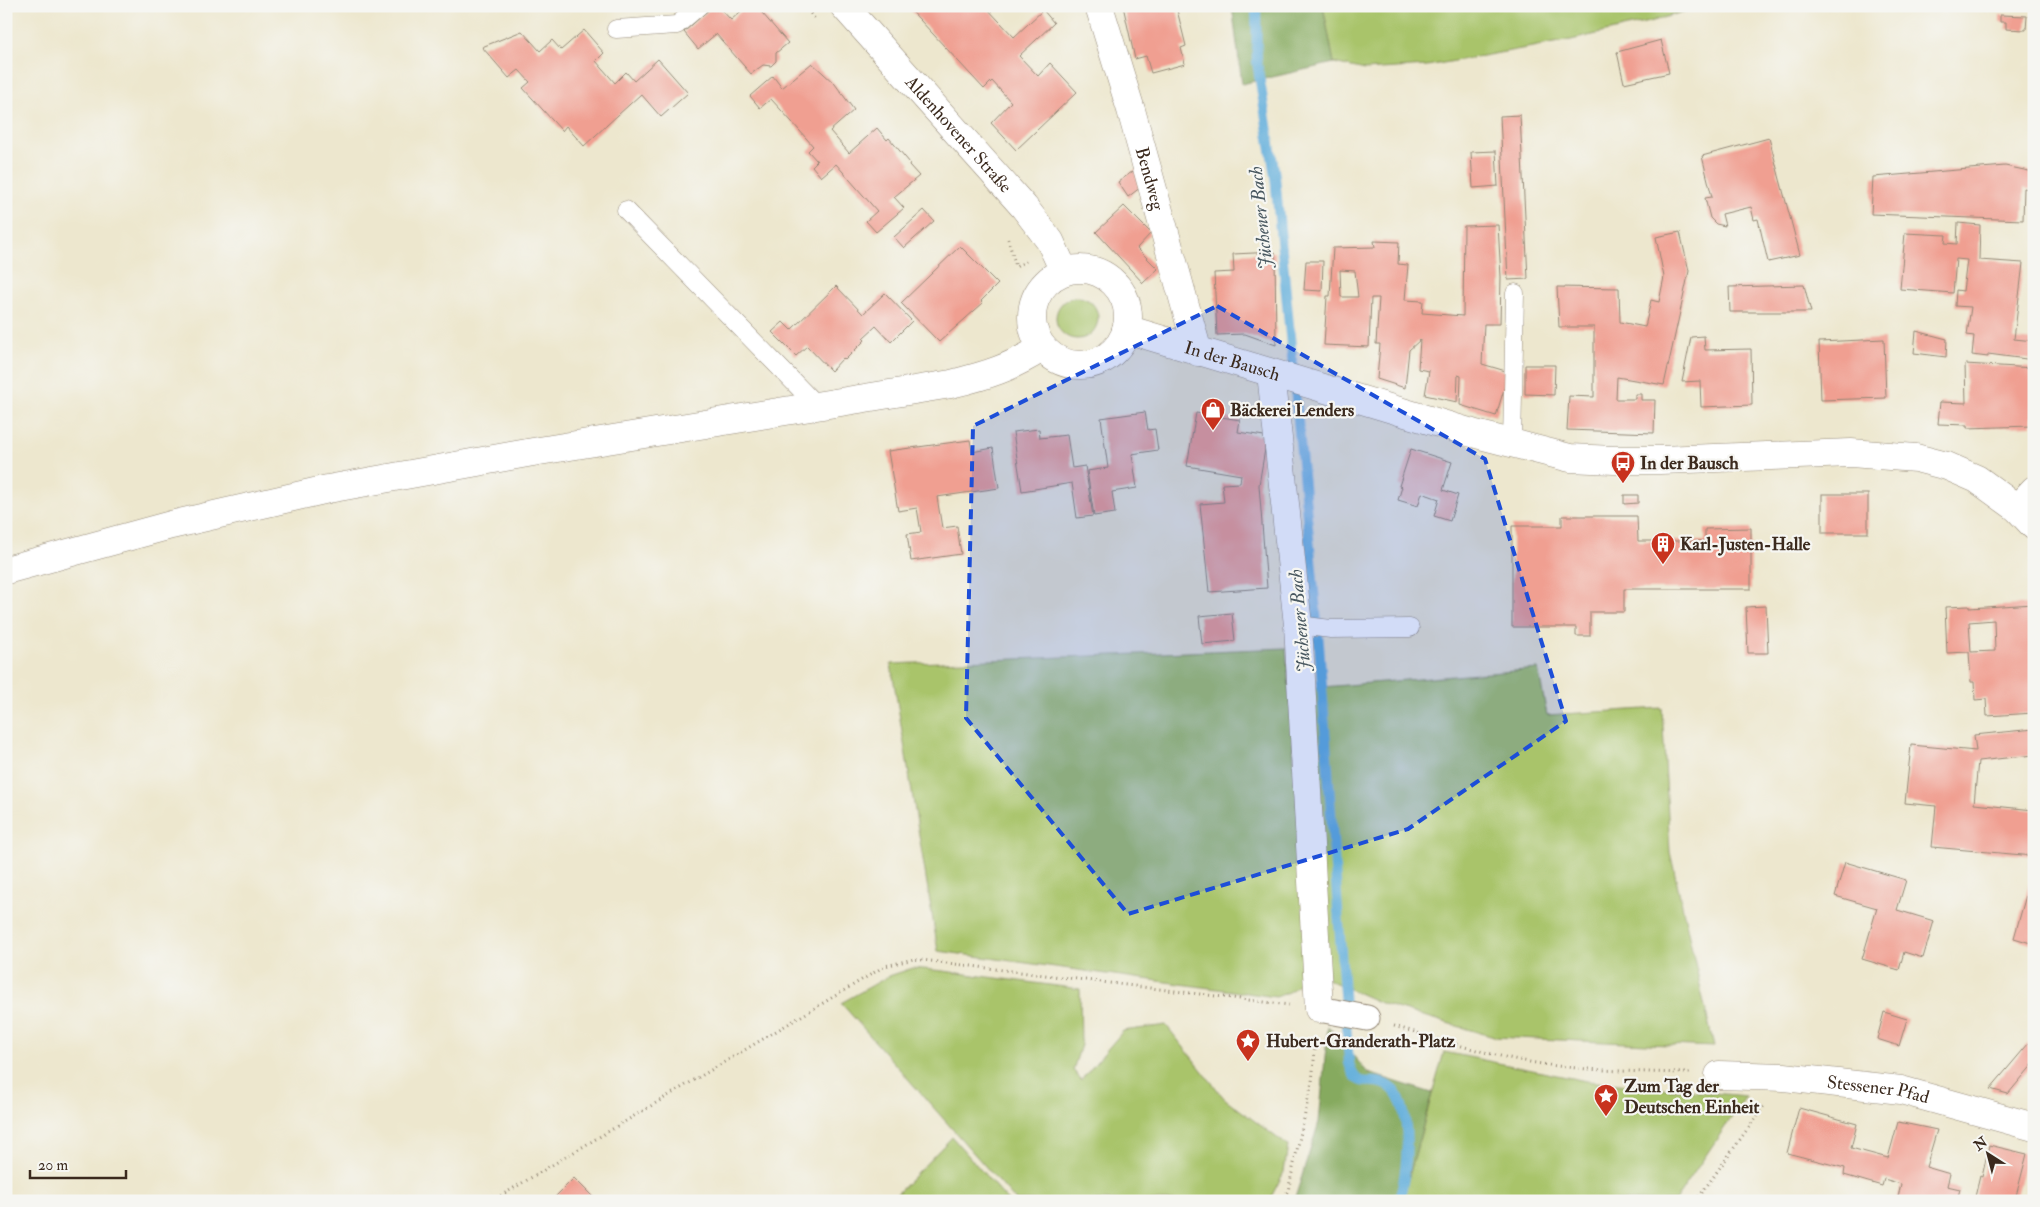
<svg xmlns="http://www.w3.org/2000/svg" width="2040" height="1207" viewBox="0 0 2040 1207" font-family="'IM FELL Double Pica',serif">
<style>
.green{fill:#a9c46a;stroke:#727744}
.forest{fill:#86aa5e;stroke:#606a3e}
.lines{fill:none;stroke-linecap:round;stroke-linejoin:round}
.stream{stroke:#62aedb;stroke-width:10}
.building{fill:#f09f91;fill-rule:evenodd}
.service-casing{stroke:#948876;stroke-width:19}
.pedestrian-casing{stroke:#948876;stroke-width:27}
.minor-casing{stroke:#948876;stroke-width:29}
.tertiary-casing{stroke:#948876;stroke-width:29}
.path{stroke:#948876;stroke-width:3;stroke-dasharray:1 4;stroke-linecap:butt}
.service{stroke:#fff;stroke-width:18}
.pedestrian{stroke:#fff;stroke-width:25}
.minor{stroke:#fff;stroke-width:28}
.tertiary{stroke:#fff;stroke-width:28}
.marked{fill:#1d4ed8;fill-opacity:0.2;stroke:#1d4ed8;stroke-width:4;stroke-dasharray:10 6;stroke-linejoin:round}
.labels{text-anchor:middle;stroke-width:4.5;stroke-linejoin:round;paint-order:stroke}
.street-label{font-size:18px;fill:#3b2a1e;stroke:#f6f6f2}
.poi-label{font-size:18px;font-weight:bold;fill:#3b2a1e;stroke:#f6f6f2;text-anchor:start}
.water-label{font-size:19px;font-style:italic;fill:#495860;stroke:#f6f6f2}
</style>
<rect width="100%" height="100%" fill="#f6f6f2"/>
<filter id="ink" filterUnits="userSpaceOnUse"><feTurbulence type="fractalNoise" baseFrequency=".02" numOctaves="2"/><feDisplacementMap in="SourceGraphic" scale="10" xChannelSelector="R" yChannelSelector="G"/><feConvolveMatrix kernelMatrix="1 2 1 2 8 2 1 2 1" color-interpolation-filters="sRGB"/></filter>
<filter id="wash" filterUnits="userSpaceOnUse"><feTurbulence type="fractalNoise" baseFrequency=".0096" numOctaves="4" result="noise"/><feDisplacementMap in="SourceGraphic" scale="20" xChannelSelector="R" yChannelSelector="G"/><feGaussianBlur stdDeviation="1.12" result="paint"/><feColorMatrix in="noise" values="0 0 0 0 0 0 0 0 0 0 0 0 0 0 0 0 0 1.4 0 .05"/><feComposite in="paint" operator="in"/></filter>
<g filter="url(#wash)">
<rect width="100%" height="100%" fill="#ede7ce"/>
<g class="green">
<path d="M1323 6H1702L1653 21 1571 40 1427 66 1365 70 1334 63Z"/>
<circle cx="1077" cy="318" r="21"/>
<path d="M1286 648 1309 966C1300 985 1296 990 1276 997L938 951 891 664Z"/>
<path d="M1538 669 1547 715 1662 708 1670 852 1714 1047 1494 1037 1383 1004 1327 979 1311 688Z"/>
<path d="M913 968 943 971 1080 989 1081 1045 1073 1070 1081 1080 1123 1031 1166 1025 1224 1098 1288 1146 1284 1172 1269 1201H1016L841 1003 889 976Z"/>
<path d="M1444 1052 1586 1081 1746 1096 1675 1201H1402Z"/>
<path d="M952 1137 1008 1201H890Z"/>
</g>
<g class="forest">
<path d="M1232 6H1323L1334 63 1242 84Z"/>
<path d="M1328 1026 1368 1073 1432 1093 1402 1201H1294L1319 1122Z"/>
</g>
<g class="lines">
<path class="stream" d="M1256 6 1257 62 1275 176 1319 644 1349 1063C1357 1094 1372 1074 1390 1087 1414 1104 1408 1176 1398 1201"/>
</g>
<g id="blocks">
<g class="building">
<path d="M713 6H718L731 20 747 6H756L788 43 776 53V61L771 66 763 65 751 74 716 34 698 49 684 32Z"/>
<path d="M907 6H985L1014 37 1043 10 1054 23 1019 56 1038 76 1050 63 1077 92 1016 150 991 123 1011 102 992 81 984 89Z"/>
<path d="M1123 6H1176L1186 46 1181 48 1185 64 1151 73 1146 56 1135 59Z"/>
<path d="M2000 15 2027 16 2026 30 2006 29V22H2000Z"/>
<path d="M584 30 604 53 596 61 615 83 626 72 634 81 658 59 688 93 661 117 641 94 584 146 566 126 562 131 523 88 530 82 519 70 509 78 482 47 522 31 540 51 552 40 561 50Z"/>
<path d="M1661 40 1669 73 1624 83 1617 52Z"/>
<path d="M812 63 835 84 854 110 830 131 849 153 877 128 887 140 889 138 910 163 909 165 919 176 894 197 904 208 876 232 866 221 877 211 836 164 821 177 812 166 817 161 808 151 813 146 792 122 771 99 760 108 750 96 773 76 782 88Z"/>
<path d="M1520 115 1528 279 1508 280 1500 116Z"/>
<path d="M1769 138 1800 255 1768 262 1758 219 1754 220 1751 207 1722 214 1725 226 1716 224 1710 218 1705 198 1712 197 1702 156Z"/>
<path d="M1496 151 1498 186 1473 188 1471 152Z"/>
<path d="M2005 166 2034 172V190L2024 188 2023 220 1871 214 1873 177Z"/>
<path d="M1136 169 1141 187 1128 197 1118 182Z"/>
<path d="M1124 206 1151 233 1137 248 1158 269 1143 283 1096 232Z"/>
<path d="M924 210 934 221 904 248 894 237Z"/>
<path d="M1958 223 1980 225 1979 260 2023 263 2014 339 2034 341V360L1988 354V357L1972 355 1974 336 1967 335 1971 307 1955 306 1956 290 1963 291 1967 260 1956 259 1953 293 1900 289 1905 233 1946 235 1945 243 1957 244Z"/>
<path d="M1498 225 1501 277 1500 324H1484L1482 364 1509 372 1496 416 1460 405 1461 376 1458 375 1457 402 1425 395 1429 371 1418 369 1420 340 1409 350 1405 388 1377 379 1380 344H1376L1379 298H1371L1369 347 1324 345 1327 296H1330L1333 248 1375 247 1374 241 1399 242 1398 264 1408 265 1405 300 1423 301 1422 313 1463 316 1464 226ZM1340 270 1355 271 1358 297H1341Z"/>
<path d="M1680 232 1689 271 1664 385 1617 377 1616 399H1635V394H1641V400H1655L1654 433 1567 430 1569 396 1594 397V327H1559L1557 287 1619 288 1620 322 1645 327 1651 300 1659 302 1664 277 1656 237Z"/>
<path d="M960 246 998 284 981 301 983 303 939 342 901 303Z"/>
<path d="M1275 252 1276 345 1245 334 1217 335 1214 273 1234 272 1233 254Z"/>
<path d="M1306 261H1323L1322 291 1304 290Z"/>
<path d="M1804 285 1811 312H1730L1729 287Z"/>
<path d="M836 286 863 314 885 293 912 321 891 342 876 326 863 338 865 340 845 360 843 358 831 371 807 346 796 356 772 332 783 322 791 330Z"/>
<path d="M1916 331 1947 339 1946 357 1914 353Z"/>
<path d="M1704 336 1705 350 1751 349 1752 405 1701 407 1700 381 1682 382 1691 337Z"/>
<path d="M1884 339 1886 398 1821 400 1819 342Z"/>
<path d="M1965 364 2034 368 2032 426 1967 428V425L1938 424 1940 402 1966 403Z"/>
<path d="M1525 365H1555L1554 395 1525 394Z"/>
<path d="M1145 412 1148 430 1155 429 1158 450 1132 454 1137 488 1112 492 1115 513 1094 516 1087 471 1108 468 1101 418Z"/>
<path d="M1196 413 1240 420 1238 432 1264 436 1265 449 1259 485 1267 588 1209 592 1200 504 1224 502 1222 484 1240 483 1241 475 1187 466Z"/>
<path d="M1039 429 1040 438 1067 435 1072 468 1085 466 1093 516 1077 518 1072 483 1022 491 1013 432Z"/>
<path d="M970 440 972 452 993 448 999 488 937 497 942 528 957 526 961 554 911 561 907 534 921 532 917 508 898 511 888 451Z"/>
<path d="M1411 449 1452 462 1443 490 1458 495 1450 521 1434 516 1439 499 1422 493 1418 506 1398 500 1402 487 1399 486Z"/>
<rect x="1822" y="494" width="46" height="39"/>
<path d="M1624 495H1638V503L1624 504Z"/>
<path d="M1562 516H1637L1638 541H1705V529L1751 528V589H1624V612H1590V636H1576V627H1512V526H1562Z"/>
<path d="M2034 604V713L1987 716 1986 699 1975 700 1974 682H1971L1969 652 1947 653 1945 607 1969 606V608ZM1994 620 1995 651 1971 652 1969 622Z"/>
<path d="M1766 606 1768 653H1748L1746 607Z"/>
<path d="M1232 613 1235 641 1202 644 1199 616Z"/>
<path d="M2034 729V755L1978 761 1974 804 2034 810V856L1932 847 1936 806 1905 803 1911 745 1976 751 1974 735Z"/>
<path d="M1845 862 1906 880 1897 910 1934 921 1923 958 1904 952 1899 970 1862 959 1877 908 1835 896Z"/>
<path d="M2034 867V944L2014 938Z"/>
<path d="M1884 1012 1907 1019 1899 1046 1877 1039Z"/>
<path d="M2034 1037V1063L2008 1094 1990 1089Z"/>
<path d="M1799 1108 1857 1124 1851 1148 1888 1158 1898 1122 1937 1130 1926 1167 1950 1174 1947 1186 1960 1189 1957 1201H1897L1901 1184 1884 1179 1882 1186 1844 1175 1845 1168 1787 1153Z"/>
<path d="M1989 1145 2027 1154 2016 1196 2033 1201H1974L1980 1176 1982 1177Z"/>
<path d="M574 1178 597 1201 552 1200Z"/>
</g>
</g>
</g>
<g filter="url(#ink)">
<use href="#blocks" fill-opacity="0" stroke="#948876" stroke-width="1"/>
<g class="lines">
<defs>
<g id="service">
<path d="M616 29 677 25 699 6"/>
<path d="M626 210 815 404"/>
<path d="M1512 444 1515 293"/>
<path d="M1298 625 1331 629 1410 628"/>
</g>
<path id="pedestrian" d="M1319 1009 1367 1018"/>
<g id="minor">
<path id="s1" d="M1099 6 1131 110 1198 352"/>
<path d="M1271 373 1298 625 1319 1009"/>
<path d="M2017 508 2034 490"/>
<path id="s2" d="M1719 1075 1784 1077 1901 1090 2034 1127"/>
</g>
<g id="tertiary">
<path id="s3" d="M844 6 1024 207 1050 241 1064 271"/>
<circle cx="1080" cy="317" r="48"/>
<path id="s4" d="M1126 329 1472 433 1570 458 1614 460H1660L1851 453 1916 458 1947 466 1977 479 2017 508 2034 526"/>
<path d="M6 570 171 525 328 489 533 452 951 384C988 375 1010 368 1042 348"/>
</g>
</defs>
<use href="#service" class="service-casing"/>
<use href="#pedestrian" class="pedestrian-casing"/>
<use href="#minor" class="minor-casing"/>
<use href="#tertiary" class="tertiary-casing"/>
<g class="path">
<path d="M804 6 815 19"/>
<path d="M1008 239 1016 267 1026 261"/>
<path d="M1394 1026C1445 1041 1496 1058 1549 1065 1595 1071 1643 1072 1690 1073"/>
<path d="M492 1201 885 966 914 959 1289 1005"/>
<path d="M1281 1201 1288 1191 1312 1082 1316 1039"/>
<path d="M1696 1201 1764 1106"/>
</g>
<use href="#service" class="service"/>
<use href="#pedestrian" class="pedestrian"/>
<use href="#minor" class="minor"/>
<use href="#tertiary" class="tertiary"/>
</g>
</g>
<path class="marked" d="M1217 306 1485 459 1566 721 1408 829 1128 914 966 718 973 426Z"/>
<defs>
<symbol id="shop-pin" viewBox="-11 -11 22 30"><path d="M0 17L-7.5 6A9.5 9.5 0 1 1 7.5 6Z" fill="#c8321e" stroke="#f6f6f2"/><path d="M-5-2.5h2.3a2.7 3.5 0 0 1 5.4 0H5L5.5 6h-11ZM-1.5-2.5h3a1.5 2.3 0 0 0-3 0Z" fill="#fff"/></symbol>
<symbol id="bus-pin" viewBox="-11 -11 22 30"><path d="M0 17L-7.5 6A9.5 9.5 0 1 1 7.5 6Z" fill="#c8321e" stroke="#f6f6f2"/><path d="M-5-6H5V4H4V6H2V4H-2V6H-4V4H-5ZM-3.5-4V0h7V-4ZM-3.5 1.2v1.5H-2V1.2ZM2 1.2v1.5H3.5V1.2Z" fill="#fff"/></symbol>
<symbol id="building-pin" viewBox="-11 -11 22 30"><path d="M0 17L-7.5 6A9.5 9.5 0 1 1 7.5 6Z" fill="#c8321e" stroke="#f6f6f2"/><path d="M-4-6H4V6H1V3H-1V6H-4ZM-2.5-4.3h1.7v1.8h-1.7ZM.8-4.3h1.7v1.8H.8ZM-2.5-1h1.7V.8h-1.7ZM.8-1h1.7V.8H.8Z" fill="#fff"/></symbol>
<symbol id="sight-pin" viewBox="-11 -11 22 30"><path d="M0 17L-7.5 6A9.5 9.5 0 1 1 7.5 6Z" fill="#c8321e" stroke="#f6f6f2"/><path d="M0-6L1.8-2.2L6-1.7L2.9 1.2L3.7 5.4L0 3.3L-3.7 5.4L-2.9 1.2L-6-1.7L-1.8-2.2Z" fill="#fff"/></symbol>
</defs>
<g fill-rule="evenodd">
<use href="#shop-pin" x="1199" y="396" width="28" height="38"/>
<use href="#bus-pin" x="1609" y="449" width="28" height="38"/>
<use href="#building-pin" x="1649" y="530" width="28" height="38"/>
<use href="#sight-pin" x="1234" y="1027" width="28" height="38"/>
<use href="#sight-pin" x="1592" y="1082" width="28" height="38"/>
</g>
<g class="labels">
<g class="street-label">
<text dy="6" stroke="none"><textPath href="#s3" startOffset="172">Aldenhovener Straße</textPath></text>
<text dy="6" stroke="none"><textPath href="#s1" startOffset="180">Bendweg</textPath></text>
<text dy="6" stroke="none"><textPath href="#s4" startOffset="111">In der Bausch</textPath></text>
<text dy="6" stroke="none"><textPath href="#s2" startOffset="160">Stessener Pfad</textPath></text>
</g>
<g class="poi-label">
<text x="1230" y="416">Bäckerei Lenders</text>
<text x="1640" y="469">In der Bausch</text>
<text x="1680" y="550">Karl-Justen-Halle</text>
<text x="1266" y="1047">Hubert-Granderath-Platz</text>
<text x="1624" y="1092">Zum Tag der<tspan x="1624" dy="21">Deutschen Einheit</tspan></text>
</g>
<g class="water-label">
<text transform="translate(1260 218) rotate(-96)" y="7">Jüchener Bach</text>
<text transform="translate(1299 621) rotate(-95)" y="7">Jüchener Bach</text>
</g>
</g>
<rect width="2040" height="1207" fill="none" stroke="#f6f6f2" stroke-width="25"/>
<g transform="translate(1988 1154) rotate(324)" stroke="#f6f6f2" stroke-width="4" paint-order="stroke">
<path d="M0-4L9 19L0 12L-9 19Z" fill="#3b2a1e"/>
<text y="-8" font-size="14" font-weight="bold" text-anchor="middle" fill="#3b2a1e">N</text>
</g>
<path d="M30 1170v8h96v-8" fill="none" stroke="#3b2a1e" stroke-width="2.5"/>
<text x="38" y="1170" font-size="15" fill="#3b2a1e" stroke="#f6f6f2" stroke-width="4" paint-order="stroke">20 m</text>
</svg>
